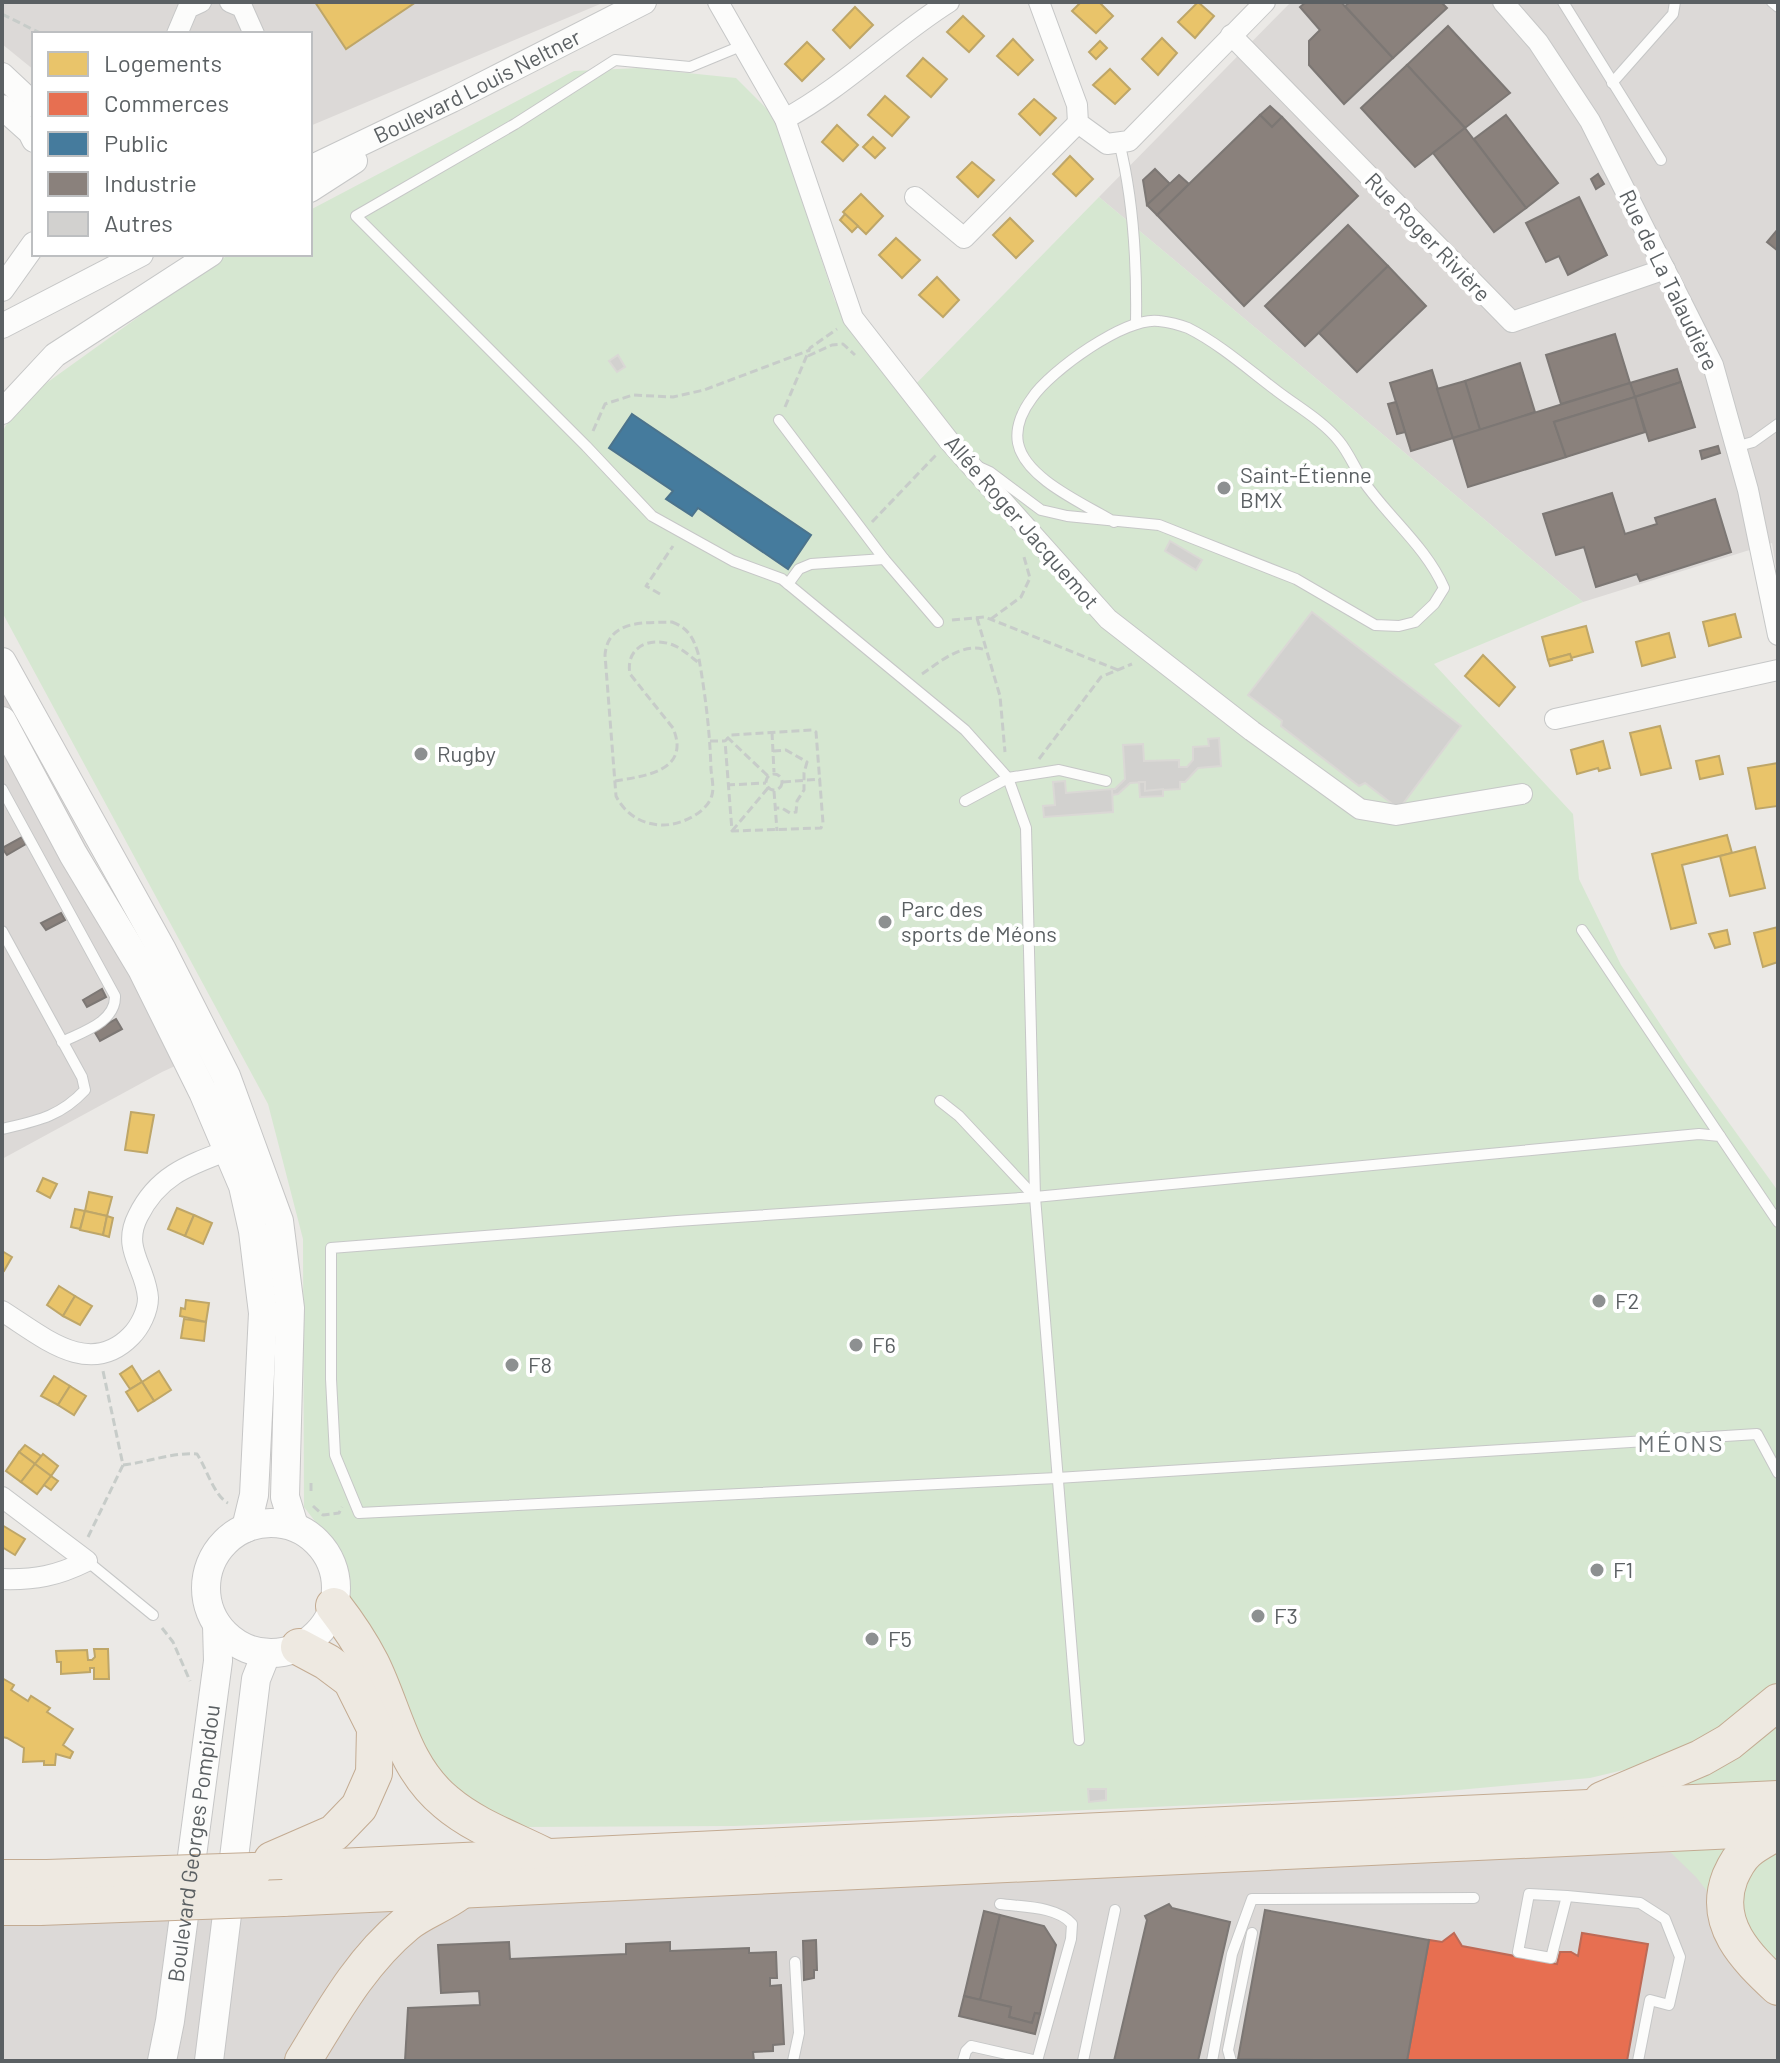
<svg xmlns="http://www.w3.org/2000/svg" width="1780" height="2063" viewBox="0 0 1780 2063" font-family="Barlow,sans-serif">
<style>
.industrial{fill:#dcd9d7}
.green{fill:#d6e7d1}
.homes{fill:#e9c46a;stroke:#bea668;stroke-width:2}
.shops{fill:#e76f51;stroke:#bd6a56;stroke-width:2}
.public{fill:#457b9d;stroke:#4c738c;stroke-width:2}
.industry{fill:#8a817c;stroke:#7c7774;stroke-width:2}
.building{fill:#d2d1cf;stroke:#dad8d5;stroke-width:2}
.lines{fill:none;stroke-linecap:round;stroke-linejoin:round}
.service-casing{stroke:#c6c7c7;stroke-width:12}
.minor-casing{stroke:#c6c7c7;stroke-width:22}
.tertiary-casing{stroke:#c6c7c7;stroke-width:26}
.secondary-casing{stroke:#c6c6c6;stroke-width:30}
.motorway-casing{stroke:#c3ab92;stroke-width:38}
.path{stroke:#c7ccc9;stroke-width:3;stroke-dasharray:8 4;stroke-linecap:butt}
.service{stroke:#fcfcfb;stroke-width:10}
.minor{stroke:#fcfcfb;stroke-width:20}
.tertiary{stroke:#fcfcfb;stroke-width:24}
.secondary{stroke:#fcfcfb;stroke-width:28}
.motorway{stroke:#eee9e1;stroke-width:36}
.motorway-bridge-casing{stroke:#c3ab92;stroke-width:38;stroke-linecap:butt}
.motorway-bridge{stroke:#eee9e1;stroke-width:36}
.poi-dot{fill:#8d9091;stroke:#fff;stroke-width:3}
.labels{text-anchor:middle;stroke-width:8;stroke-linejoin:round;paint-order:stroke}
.street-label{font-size:22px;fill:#5b6063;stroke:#fff}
.poi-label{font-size:22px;fill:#5b6063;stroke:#fff;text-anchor:start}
.neighbourhood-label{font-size:24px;letter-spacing:2px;fill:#6c7275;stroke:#fff}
</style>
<rect width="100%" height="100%" fill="#ebe9e6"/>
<g class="industrial">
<path d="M2 2H605L310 126V34H34V70L2 44Z"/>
<path d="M1291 2H1778V581L1772 543 1583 602 1099 197Z"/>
<path d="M2 689 199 1055 162 1072 2 1159Z"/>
<path d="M1778 1792V2061H2V1884L343 1876 959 1819Z"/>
</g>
<g class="green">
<path d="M639 68 736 78 775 117 835 301 905 395 1099 197 1583 602 1434 664 1573 814 1579 879 1621 965 1686 1063 1778 1191V1686L1748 1712 1665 1760 1590 1778 1393 1796 734 1826 521 1827 487 1817 427 1766 351 1609 348 1581 342 1556 304 1507 303 1239 268 1104 2 612V433L6 425 34 392 212 264 231 254H310V210L574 71Z"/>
<path d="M1776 1724 1778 1784 1661 1789Z"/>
<path d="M1739 1845 1717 1904 1696 1877 1669 1851Z"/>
<path d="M1778 1849V1975L1762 1960 1734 1894 1750 1864Z"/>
</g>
<g class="homes">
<path d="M315 2H416L346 49Z"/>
<path d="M1081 2H1099L1113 16 1096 33 1072 11Z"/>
<path d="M1198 2 1214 16 1195 38 1178 22Z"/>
<path d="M855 7 873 25 850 48 833 30Z"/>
<path d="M963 16 984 36 969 52 947 32Z"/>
<path d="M1162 38 1177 53 1158 75 1142 59Z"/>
<path d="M1013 39 1033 60 1018 75 997 56Z"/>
<path d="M1100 41 1107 48 1096 59 1089 52Z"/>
<path d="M807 42 824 59 802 81 785 64Z"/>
<path d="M923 58 947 79 931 97 907 76Z"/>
<path d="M1110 69 1130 89 1115 104 1093 85Z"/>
<path d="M885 96 909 117 892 136 868 115Z"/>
<path d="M1034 99 1056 118 1040 135 1019 114Z"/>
<path d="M837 125 858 145 843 161 822 142Z"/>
<path d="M873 137 885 148 875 158 863 147Z"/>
<path d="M1070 156 1093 179 1076 196 1053 174Z"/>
<path d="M972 162 994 180 978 197 957 177Z"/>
<path d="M861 194 883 216 866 234 843 212Z"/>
<path d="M845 214 858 226 852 232 840 220Z"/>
<path d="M1010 218 1033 241 1016 258 993 235Z"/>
<path d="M896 238 920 260 902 278 879 255Z"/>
<path d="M937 277 959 300 943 317 919 295Z"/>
<path d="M1735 614 1741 637 1709 646 1703 622Z"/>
<path d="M1586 626 1593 652 1571 658 1570 654 1548 660 1542 637Z"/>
<path d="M1669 633 1675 657 1642 666 1636 642Z"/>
<path d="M1570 654 1572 660 1550 666 1548 660Z"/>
<path d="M1483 655 1515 687 1499 706 1465 676Z"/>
<path d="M1660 726 1671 768 1641 775 1630 733Z"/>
<path d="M1603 741 1610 768 1599 771 1598 768 1577 774 1571 750Z"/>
<path d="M1719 756 1723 774 1700 779 1696 761Z"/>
<path d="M1778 763V806L1756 809 1748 768Z"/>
<path d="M1727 835 1732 853 1682 865 1696 923 1671 929 1652 854Z"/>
<path d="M1755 847 1765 888 1730 896 1720 856Z"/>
<path d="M1778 927V962L1763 967 1754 933Z"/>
<path d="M1727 930 1730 944 1715 948 1709 934Z"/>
<path d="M131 1112 154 1115 147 1153 125 1150Z"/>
<path d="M43 1178 57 1184 50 1198 37 1191Z"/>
<path d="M89 1192 112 1197 107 1216 85 1211Z"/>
<path d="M177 1208 194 1215 185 1236 168 1229Z"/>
<path d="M75 1209 85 1211 80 1229 71 1227Z"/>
<path d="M85 1211 107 1216 103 1235 80 1230Z"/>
<path d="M194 1215 212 1223 203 1244 185 1236Z"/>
<path d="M107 1216 113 1218 109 1237 103 1235Z"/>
<path d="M2 1251 12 1257 4 1271 2 1270Z"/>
<path d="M59 1286 75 1296 63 1316 47 1305Z"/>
<path d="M75 1296 92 1306 80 1325 63 1316Z"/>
<path d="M186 1300 209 1303 206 1322 180 1316 181 1308 185 1309Z"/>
<path d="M184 1319 206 1322 204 1341 181 1338Z"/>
<path d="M132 1366 142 1382 130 1389 120 1374Z"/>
<path d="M159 1371 171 1390 154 1401 142 1382Z"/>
<path d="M54 1376 70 1386 58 1405 41 1396Z"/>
<path d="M142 1382 154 1401 138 1411 126 1392Z"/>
<path d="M70 1386 86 1396 74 1415 58 1405Z"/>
<path d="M25 1445 41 1456 35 1464 19 1452Z"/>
<path d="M19 1452 35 1464 21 1482 6 1471Z"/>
<path d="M43 1454 58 1466 51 1476 35 1464Z"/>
<path d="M35 1464 51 1476 37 1494 21 1482Z"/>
<path d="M51 1476 58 1481 51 1490 44 1485Z"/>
<path d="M2 1525 25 1539 15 1555 2 1547Z"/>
<path d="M94 1649H108L109 1679H94V1668H90V1672L61 1674V1662H57L56 1651 87 1650 88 1660H92L95 1657Z"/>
<path d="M2 1678 14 1685 11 1690 28 1701 31 1696 50 1708 47 1712 73 1729 63 1745 73 1752 70 1758 56 1754 55 1765H44V1761L23 1762 24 1748 7 1738 2 1737Z"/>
</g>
<path class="shops" d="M1454 1933 1462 1946 1557 1964 1560 1952H1571L1578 1956 1582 1933 1648 1944 1627 2061H1407L1429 1940 1442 1942Z"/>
<path class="public" d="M632 414 811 535 788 569 698 508 692 516 666 499 673 491 609 448Z"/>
<g class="industry">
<path d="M1306 2H1341L1393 58 1344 104 1309 65V41L1320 30 1300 7Z"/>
<path d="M1350 2H1441L1447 8 1393 58 1345 6Z"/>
<path d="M1448 26 1510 93 1465 128 1407 65Z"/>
<path d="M1407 65 1465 128 1415 167 1361 108Z"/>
<path d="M1270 106 1282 117 1272 127 1260 115Z"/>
<path d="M1260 115 1272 127 1282 117 1358 196 1244 306 1157 215Z"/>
<path d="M1506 115 1558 183 1526 208 1474 139Z"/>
<path d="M1465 128 1526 208 1494 232 1433 153Z"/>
<path d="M1155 169 1170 184 1147 205 1143 180Z"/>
<path d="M1598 174 1604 184 1596 189 1591 179Z"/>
<path d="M1179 175 1189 184 1157 215 1147 205Z"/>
<path d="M1579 197 1607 255 1568 275 1559 256 1546 262 1526 223Z"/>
<path d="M1348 225 1388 266 1305 346 1265 306Z"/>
<path d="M1778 229V251L1767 242Z"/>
<path d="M1388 266 1426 306 1357 372 1319 333Z"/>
<path d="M1615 334 1630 383 1561 404 1546 355Z"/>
<path d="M1520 363 1535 412 1480 430 1465 381Z"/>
<path d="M1677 369 1681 382 1635 397 1630 383Z"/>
<path d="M1432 370 1453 438 1411 451 1390 383Z"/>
<path d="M1465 381 1480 430 1453 438 1437 389Z"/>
<path d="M1681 382 1695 427 1649 441 1635 397Z"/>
<path d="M1630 383 1635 397 1554 422 1566 457 1468 487 1453 438Z"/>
<path d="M1635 397 1645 432 1566 457 1554 422Z"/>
<path d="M1396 402 1405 432 1397 434 1388 404Z"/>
<path d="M1718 446 1720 453 1702 459 1700 451Z"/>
<path d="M1612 493 1625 534 1657 524 1655 518 1715 499 1731 552 1640 581 1637 574 1596 587 1584 547 1556 555 1543 514Z"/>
<path d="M22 837 26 844 7 855 2 848Z"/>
<path d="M61 913 65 920 46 930 41 923Z"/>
<path d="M102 989 106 997 87 1007 83 1000Z"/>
<path d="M116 1019 122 1029 100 1041 94 1031Z"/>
<path d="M1169 1904 1172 1908 1230 1922 1198 2061H1114L1147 1920 1145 1916Z"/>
<path d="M1265 1910 1429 1940 1407 2061 1238 2059Z"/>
<path d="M984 1911 1000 1915 980 2000 964 1996Z"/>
<path d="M1000 1915 1044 1926 1056 1945 1040 2014 1035 2013 1032 2023 1009 2017 1011 2007 980 2000Z"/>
<path d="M816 1940 817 1970H814V1978L804 1980 803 1941Z"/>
<path d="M509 1942 510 1959 626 1954V1944L670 1942V1951L749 1948V1953L776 1952 777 1978H770V1986L781 1985 784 2044 773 2045V2051L753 2052 754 2061H405L408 2008 480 2005 479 1991 441 1993 438 1945Z"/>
<path d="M964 1996 1011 2007 1009 2017 1032 2023 1035 2013 1040 2014 1035 2034 959 2016Z"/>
</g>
<g class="building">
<path d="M618 355 625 367 617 372 609 361Z"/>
<path d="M1170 541 1202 560 1196 570 1165 551Z"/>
<path d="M1312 612 1461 726 1399 809 1365 783 1359 786 1281 726 1282 721 1248 695Z"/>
<path d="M1219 738 1221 766 1198 768 1185 782H1180V789L1145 791V782L1130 783 1118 794 1112 795V789H1115L1125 779 1123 745 1143 744 1144 761 1179 760V767H1187L1193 760V747L1209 746 1208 739Z"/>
<path d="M1065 781 1066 793 1112 789 1113 812 1044 817 1043 806 1055 805 1053 782Z"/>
<path d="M1139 782H1145V791L1163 789V796L1140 797Z"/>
<path d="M1088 1789H1106V1800L1089 1802Z"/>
</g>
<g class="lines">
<defs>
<g id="service">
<path d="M1563 2 1661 160"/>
<path d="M1772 2 1778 7"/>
<path d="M741 46 690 67 615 60 515 124 356 216 586 446 652 516 733 561 782 579 965 730 1008 778 1026 828 1035 1197 1079 1740"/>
<path d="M1612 83 1673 14 1675 2"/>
<path d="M1119 142C1134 201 1137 262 1136 323"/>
<path d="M779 420 884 559"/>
<path d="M1735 447 1753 442 1778 424"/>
<path d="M979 467 990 472 1041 510 1067 516 1159 525 1296 579 1375 625 1399 626 1415 622 1434 604 1444 588C1426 547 1390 519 1364 482 1355 469 1349 453 1339 441 1323 421 1298 407 1277 391 1249 370 1220 344 1188 328 1180 325 1167 322 1159 321 1126 316 1050 371 1032 398 1023 410 1015 427 1018 443 1025 479 1085 504 1114 522"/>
<path d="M788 584 799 569 811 564 884 559 938 622"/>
<path d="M2 789 115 996C116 1022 82 1032 62 1042"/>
<path d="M965 801 1008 778 1059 770 1106 781"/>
<path d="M1582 930 1720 1136"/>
<path d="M2 931 82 1077 85 1090C60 1117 36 1121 2 1129"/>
<path d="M940 1101 959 1116 1035 1197 1699 1134 1720 1136 1778 1222"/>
<path d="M1035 1197 677 1221 331 1248V1379L335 1455 359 1513 1057 1478 1757 1434 1778 1473"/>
<path d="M87 1561 153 1615"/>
<path d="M1567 1896 1529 1894 1518 1952 1551 1958 1567 1896 1640 1903 1665 1919 1680 1957 1669 2005 1650 2000 1638 2061"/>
<path d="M1000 1904C1022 1907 1057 1906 1072 1924L1071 1939 1037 2061"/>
<path d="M793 2061 799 2033 795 1962"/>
<path d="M963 2061 966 2051 971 2046 1037 2061"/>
<path d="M1083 2061 1115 1910"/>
<path d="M1212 2061 1232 1954 1252 1899 1474 1898"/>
<path d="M1231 2061 1228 2050 1252 1933"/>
</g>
<g id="minor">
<path d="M230 2 242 7 254 34"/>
<path d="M718 2 785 119 853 318 949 441 1108 619 1252 731 1360 809 1396 815 1522 794"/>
<path d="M1039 2 1077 105 1078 123 1107 144 1129 141 1265 2"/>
<path d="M1503 2 1538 42 1590 121 1713 365 1748 490 1778 635"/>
<path d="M177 34 188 8 201 2"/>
<path d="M1231 35 1512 322 1665 269"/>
<path d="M785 119C844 87 892 38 949 2"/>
<path d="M915 197 964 238 1078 123"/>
<path d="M1555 719 1778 670"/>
<path d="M2 1311C42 1336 89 1379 131 1336 140 1327 148 1311 148 1298 146 1267 121 1249 138 1216 158 1175 189 1165 229 1150"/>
<path d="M2 1497 87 1561C57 1576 35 1580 2 1579"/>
</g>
<g id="tertiary">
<path d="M2 75 34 105"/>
<path d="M2 107 30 132 34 140"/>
<path id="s1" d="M310 168 452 100 644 2"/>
<path d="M310 190 355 161"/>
<path d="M2 289 34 244"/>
<path d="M2 326 141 254"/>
<path d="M2 412 55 355 211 254"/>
</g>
<g id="secondary">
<path d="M2 662 162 950 226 1076 279 1221 290 1308 285 1497 294 1526"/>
<path d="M2 721 73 854 142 969 203 1092 243 1186 253 1231 263 1313 254 1495 246 1528"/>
<circle cx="271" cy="1588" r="65"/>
<path id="s2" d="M162 2061 170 2021 218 1661 217 1625"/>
<path d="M209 2061 256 1679 266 1654"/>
</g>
<g id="motorway">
<path d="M334 1606C348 1624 360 1642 371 1663 395 1711 402 1766 446 1802 474 1826 511 1839 543 1855"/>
<path d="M1602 1800 1701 1758 1729 1742 1778 1702"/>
<path d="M1778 1831C1768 1838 1756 1843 1747 1851 1740 1857 1734 1868 1730 1877 1712 1924 1746 1957 1778 1987"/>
<path d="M272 1860 334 1833 359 1807 374 1773 375 1728 351 1680 327 1662 299 1647"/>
<path d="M253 1871 1778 1799"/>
<path d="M2 1878H47"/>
<path d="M283 1898 1778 1828"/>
<path d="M2 1907H40"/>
<path d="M303 2061C333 2012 361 1961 406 1924 422 1911 442 1905 459 1892"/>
</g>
</defs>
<use href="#service" class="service-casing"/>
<use href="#minor" class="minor-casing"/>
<use href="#tertiary" class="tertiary-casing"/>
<use href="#secondary" class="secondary-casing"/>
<use href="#motorway" class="motorway-casing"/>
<g class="path">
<path d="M2 14 42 34"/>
<path d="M808 356 832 345 843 344 855 355"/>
<path d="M785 407 810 348 837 329"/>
<path d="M593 431 605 404 633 395 673 397 704 390 810 350"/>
<path d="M872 522 936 455"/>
<path d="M660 594 646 586 673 546"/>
<path d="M977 618 1000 696 1005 752"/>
<path d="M991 619 1021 597 1030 578 1024 557"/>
<path d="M952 620 985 617 1118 670"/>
<path d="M672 622C688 628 693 637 698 653 705 692 710 731 711 770 712 778 714 788 712 795 707 814 678 826 661 825 641 824 625 814 616 796L605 655C608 619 645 623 672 622Z"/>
<path d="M922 674C941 661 963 642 986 650"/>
<path d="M772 732 774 772"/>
<path d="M727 737 768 776"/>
<path d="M710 741H725L731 735 813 730 816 732 823 823 821 828 732 831 725 741"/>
<path d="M773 751 786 750 807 762 804 773V790L797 801 796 812 790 813 782 808H776"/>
<path d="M1039 759 1101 677 1132 664"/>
<circle cx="774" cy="782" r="8"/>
<path d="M615 781C645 776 691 771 673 728L630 674C625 647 650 636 673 645 683 649 691 657 700 664"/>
<path d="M783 782 821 779"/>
<path d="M727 785 766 783"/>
<path d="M774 791 777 831"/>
<path d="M732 831 768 788"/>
<path d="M123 1465C149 1462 173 1452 197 1454 207 1469 214 1496 228 1503"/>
<path d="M311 1491V1479"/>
<path d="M313 1506 323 1515 339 1513 342 1507"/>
<path d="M88 1537 123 1465 103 1371"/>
<path d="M162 1628 173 1642 190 1681"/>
</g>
<use href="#service" class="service"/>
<use href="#minor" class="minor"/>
<use href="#tertiary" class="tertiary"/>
<use href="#secondary" class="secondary"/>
<use href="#motorway" class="motorway"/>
<defs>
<g id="motorway-bridge">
<path d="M47 1878 253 1871"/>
<path d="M40 1907 283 1898"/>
</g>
</defs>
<use href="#motorway-bridge" class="motorway-bridge-casing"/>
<use href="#motorway-bridge" class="motorway-bridge"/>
</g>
<g class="poi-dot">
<circle cx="1224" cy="488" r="8"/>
<circle cx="421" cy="754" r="8"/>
<circle cx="885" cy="922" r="8"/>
<circle cx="1599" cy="1301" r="8"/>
<circle cx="856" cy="1345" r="8"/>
<circle cx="512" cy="1365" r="8"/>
<circle cx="1597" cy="1570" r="8"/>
<circle cx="1258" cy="1616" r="8"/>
<circle cx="872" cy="1639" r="8"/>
</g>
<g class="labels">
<g class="street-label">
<text dy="8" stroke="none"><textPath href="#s1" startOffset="186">Boulevard Louis Neltner</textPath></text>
<text transform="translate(1428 237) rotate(46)" y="8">Rue Roger Rivière</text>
<text transform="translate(1669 280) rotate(64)" y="8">Rue de La Talaudière</text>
<text transform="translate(1022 522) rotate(49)" y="8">Allée Roger Jacquemot</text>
<text dy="8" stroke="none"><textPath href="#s2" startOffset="220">Boulevard Georges Pompidou</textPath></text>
</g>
<g class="poi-label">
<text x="1240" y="483">Saint-Étienne<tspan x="1240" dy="25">BMX</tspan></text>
<text x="437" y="762">Rugby</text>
<text x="901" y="917">Parc des<tspan x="901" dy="25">sports de Méons</tspan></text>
<text x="1615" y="1309">F2</text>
<text x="872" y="1353">F6</text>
<text x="528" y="1373">F8</text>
<text x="1613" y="1578">F1</text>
<text x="1274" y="1624">F3</text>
<text x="888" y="1647">F5</text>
</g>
<g class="neighbourhood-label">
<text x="1681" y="1452">MÉONS</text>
</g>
</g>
<rect width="1780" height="2063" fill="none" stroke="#5b6063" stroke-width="8"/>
<rect x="32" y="32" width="280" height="224" fill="#ffffff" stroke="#bdbfc1" stroke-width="2"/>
<rect x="48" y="52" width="40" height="24" fill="#e9c46a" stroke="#bdbfc1" stroke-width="2"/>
<text x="104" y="72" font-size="24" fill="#5b6063">Logements</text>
<rect x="48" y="92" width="40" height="24" fill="#e76f51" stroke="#bdbfc1" stroke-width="2"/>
<text x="104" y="112" font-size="24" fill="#5b6063">Commerces</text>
<rect x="48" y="132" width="40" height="24" fill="#457b9d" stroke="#bdbfc1" stroke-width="2"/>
<text x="104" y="152" font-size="24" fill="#5b6063">Public</text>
<rect x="48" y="172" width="40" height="24" fill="#8a817c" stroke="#bdbfc1" stroke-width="2"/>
<text x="104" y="192" font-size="24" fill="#5b6063">Industrie</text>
<rect x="48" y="212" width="40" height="24" fill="#d2d1cf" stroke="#bdbfc1" stroke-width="2"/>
<text x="104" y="232" font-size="24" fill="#5b6063">Autres</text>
</svg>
